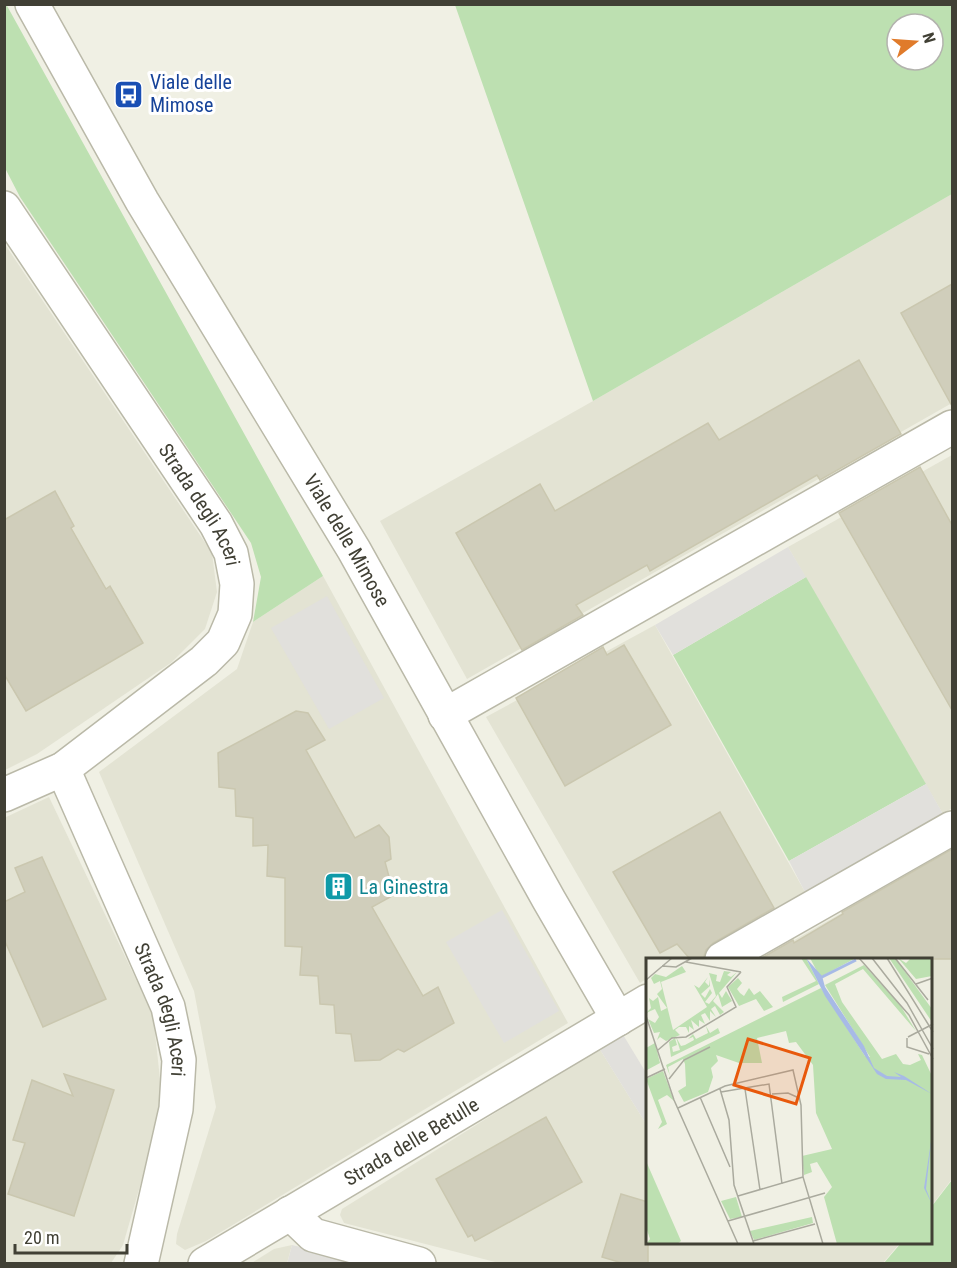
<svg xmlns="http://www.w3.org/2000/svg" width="957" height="1268" viewBox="0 0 957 1268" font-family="'Roboto Condensed',sans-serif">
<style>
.residential{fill:#e3e3d3}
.green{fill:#bde0b1;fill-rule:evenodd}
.parking{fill:#e1e0dc}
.building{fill:#d0cebb;stroke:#cac7af;stroke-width:1.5}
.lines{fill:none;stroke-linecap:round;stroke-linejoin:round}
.minor-casing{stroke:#bab9a8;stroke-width:36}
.minor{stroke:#fff;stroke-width:33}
.labels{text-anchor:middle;stroke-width:6;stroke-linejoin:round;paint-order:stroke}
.transit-label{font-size:20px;fill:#164399;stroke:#fff;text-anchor:start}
.street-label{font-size:20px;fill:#414035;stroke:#fff}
.culture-label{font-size:20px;fill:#0d838f;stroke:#fff;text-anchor:start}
.inset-river{fill:none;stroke:#a7bae6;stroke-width:3}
.inset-road{fill:none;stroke:#aaaa9e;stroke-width:1.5}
.view{fill:#e8590c;fill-opacity:0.15;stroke:#e8590c;stroke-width:3}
.inset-edge{fill:none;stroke:#414035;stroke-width:3}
</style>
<rect width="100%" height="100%" fill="#f0f0e4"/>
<g class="residential">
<path d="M952 194V403L467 679 380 521 593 401Z"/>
<path d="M4 243 212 553 217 592 205 629 172 662 37 754 5 770Z"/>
<path d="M952 455V808L943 814 788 547Z"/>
<path d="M323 576 568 1023 206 1241 185 1250 176 1244 177 1234 216 1107 194 991 99 772 237 669 253 622Z"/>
<path d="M655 625 805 892 683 959H648V978L640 983 486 717Z"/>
<path d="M49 797 153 1015 163 1106 123 1245 111 1263H5L4 818Z"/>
<path d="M952 850V1179L932 1205V959H761Z"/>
<path d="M599 1048 648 1127V1242L900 1243 883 1263H499L344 1223 340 1215 342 1209 350 1204Z"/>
<path d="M292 1245 287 1263 250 1264 274 1249Z"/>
</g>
<g class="green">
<path d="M6 4 323 576 253 622 261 577 251 543 20 197 5 168 4 5Z"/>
<path d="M455 5H952V194L593 401ZM897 24H933V60H897Z"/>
<path d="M806 577 926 784 789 861 673 655Z"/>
<path d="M952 1180V1263H884L901 1243 932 1242V1206Z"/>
</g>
<g class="parking">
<path d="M788 547 806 577 673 655 655 625Z"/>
<path d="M327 596 384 698 329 729 271 628Z"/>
<path d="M926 784 943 814 805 892 789 861Z"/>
<path d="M502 910 559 1011 504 1043 446 942Z"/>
<path d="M622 1033 648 1076V1127L599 1048Z"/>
<path d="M292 1245 367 1263 287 1264Z"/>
</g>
<g class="building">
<path d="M952 284V406L901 313Z"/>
<path d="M859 360 901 434 820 480 817 475 650 571 647 565 576 605 583 615 522 650 456 533 540 484 555 511 708 423 719 440Z"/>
<path d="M920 467 952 525V710L839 513Z"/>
<path d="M55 491 74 526 71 528 106 589 110 586 143 643 26 711 4 674V520Z"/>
<path d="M624 645 671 725 565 786 516 698 603 647 607 655Z"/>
<path d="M296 711 308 713 325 740 306 750 355 838 379 825 389 837 391 859 385 862 394 895 372 907 423 996 438 987 454 1023 404 1052 398 1049 380 1060 355 1061 351 1034 336 1033 334 1005 320 1004 318 976 300 975 302 947 285 946V878L267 876 268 845 253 846V818L236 816 235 789 219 787 218 753Z"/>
<path d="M720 812 774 908 713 943 706 950 703 959H690L677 944 660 953 613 872Z"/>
<path d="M952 849V959H760L793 940 794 943 843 914 842 912Z"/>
<path d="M42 857 106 999 43 1027 4 939V902L25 892 15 868Z"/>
<path d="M64 1074 114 1090 74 1216 8 1194 25 1143 13 1140 32 1080 73 1096Z"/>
<path d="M546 1117 582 1182 475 1241 472 1235 468 1237 436 1179Z"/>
<path d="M621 1194 648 1202V1263H622L602 1257Z"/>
</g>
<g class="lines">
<defs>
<g id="minor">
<path id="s1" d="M32 4 142 201 354 550 549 900 618 1019"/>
<path id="s2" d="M4 208 216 524 231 553 237 584 235 614 223 642 204 661 63 769 4 795"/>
<path d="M445 715 952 427"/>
<path id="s3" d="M63 769 168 1007 179 1060 176 1109 141 1264"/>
<path d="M722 959 952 828"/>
<path d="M290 1213 313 1235 419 1264"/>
<path id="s4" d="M205 1264 648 1001"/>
</g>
</defs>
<use href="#minor" class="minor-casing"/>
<use href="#minor" class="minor"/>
</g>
<defs>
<symbol id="bus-square" viewBox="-11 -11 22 22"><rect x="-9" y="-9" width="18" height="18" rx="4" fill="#1a4fb4" stroke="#fff"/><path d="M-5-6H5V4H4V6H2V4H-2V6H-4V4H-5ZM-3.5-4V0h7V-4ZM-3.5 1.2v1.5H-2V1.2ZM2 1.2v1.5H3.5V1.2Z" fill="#fff"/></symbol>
<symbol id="building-square" viewBox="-11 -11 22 22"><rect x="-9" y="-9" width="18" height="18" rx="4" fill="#0f9aa8" stroke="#fff"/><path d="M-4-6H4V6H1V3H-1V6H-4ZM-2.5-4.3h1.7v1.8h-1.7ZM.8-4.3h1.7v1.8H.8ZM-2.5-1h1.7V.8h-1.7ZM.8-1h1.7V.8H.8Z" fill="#fff"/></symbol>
</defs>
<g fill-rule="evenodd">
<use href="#bus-square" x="112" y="78" width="33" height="33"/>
<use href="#building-square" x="322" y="870" width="33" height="33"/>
</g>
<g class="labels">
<g class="transit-label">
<text x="150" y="89">Viale delle<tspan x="150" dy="23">Mimose</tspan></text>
</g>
<g class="street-label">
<text dy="7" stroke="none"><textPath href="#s2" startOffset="356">Strada degli Aceri</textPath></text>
<text dy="7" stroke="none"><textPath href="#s1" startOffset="622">Viale delle Mimose</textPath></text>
<text dy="7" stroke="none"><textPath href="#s3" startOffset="261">Strada degli Aceri</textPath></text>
<text dy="7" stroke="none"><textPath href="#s4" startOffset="240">Strada delle Betulle</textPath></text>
</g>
<g class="culture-label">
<text x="359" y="894">La Ginestra</text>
</g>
</g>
<g transform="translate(646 958)">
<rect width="286" height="286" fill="#f0f0e4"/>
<path d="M155 0H160L173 26 137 44 136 39 170 23ZM164 0H210L174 19ZM243 0H249L286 51V64ZM252 0 260 5 265 0H286V18L270 21ZM218 7 254 47 270 73 217 11 189 26 196 44 236 101 250 96 257 106 264 107 275 102 272 96 276 97 286 118V286H191L178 239 186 229 171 204 164 206 166 214 158 217 156 198 186 191 170 155 167 107 150 84 143 85 140 73 111 80 116 105H93L70 97 72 103 65 110 67 119 62 134 38 144 32 133 40 128 39 106 37 101 22 109 24 118 20 107 175 30 219 98 224 99 179 27ZM36 8 40 14 15 24 27 72 61 49 48 27 53 30 62 19 59 24 63 28V21L64 28 55 36 59 40 64 31 66 35 59 44 63 46 70 38 63 15 71 17 70 23 74 24 78 13 85 14 81 17 85 19 91 14 73 35 76 40 80 33 86 43 76 49 72 36 67 43 78 54 74 57 69 48 65 51 70 59 64 53V63L59 55 55 57 59 66 53 62V69L45 62 48 72 43 68V75L40 69H33L29 72 34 77 20 83 14 79 11 82 14 74 8 75 2 61 9 65 13 59 9 51 0 55 5 50 3 40 7 43 12 39 15 53 21 50 11 36 16 31 14 23 8 26 5 20 9 16 20 19ZM92 20 96 25 91 31 94 35 98 38 103 30 108 37 114 33 127 49 118 53 110 41 93 48 82 29ZM60 68 64 75 72 70 74 75 25 99 23 84 29 80 31 87 26 89 27 94 34 92 30 79 35 88 39 87 48 82 47 79 42 81 47 76 50 81 62 75ZM9 85 14 105 1 112 0 90ZM17 113 28 143 21 137 12 142 21 166 12 171 16 164 0 121ZM0 203 35 283 31 286H0L4 281 0 269ZM90 239 96 259 84 261 75 243ZM166 259 167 265 108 282 104 273Z" fill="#bde0b1"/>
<path d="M160 0 176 18 179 29 218 88 228 110 241 118 255 119 248 114 258 118 286 136 260 122 240 121 231 116 179 38ZM286 177 280 231 286 246 278 230Z" fill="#a7bae6"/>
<path class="inset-river" d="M174 20 210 2"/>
<path class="inset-road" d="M213 0 263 57 287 101M226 0 261 45 287 91M241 0 287 74M249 0 282 42M40 4 95 14M16 8 30 9 46 0M0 22 26 0M270 26 287 20M0 58 28 142 92 286M262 79 287 66M261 80V89L283 96M12 92 26 80 40 79 90 49 81 29 95 14M0 120 19 111M23 121 38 102 64 89M74 131 83 162 88 227 108 286M99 131 114 232M75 134 123 126 136 226M126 136 142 135 153 140M54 139 84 209M32 150 79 128 147 112 155 147 157 219 177 286M92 238 157 219M82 263 179 235M107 283 169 266"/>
<path class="view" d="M102 81 164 100 150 146 88 127Z"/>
<rect width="286" height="286" class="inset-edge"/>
</g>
<rect width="957" height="1268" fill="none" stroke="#414035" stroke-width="12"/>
<g transform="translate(915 42) rotate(73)"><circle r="28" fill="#ffffff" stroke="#b3b3ae" stroke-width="1.5"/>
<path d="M0-4.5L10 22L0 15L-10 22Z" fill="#e07b2b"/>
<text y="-9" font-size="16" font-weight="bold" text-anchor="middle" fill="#414035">N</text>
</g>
<path d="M15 1244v9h112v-9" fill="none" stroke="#414035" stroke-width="3"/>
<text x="24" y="1244" font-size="18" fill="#414035" stroke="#ffffff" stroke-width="4.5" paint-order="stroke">20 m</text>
</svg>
